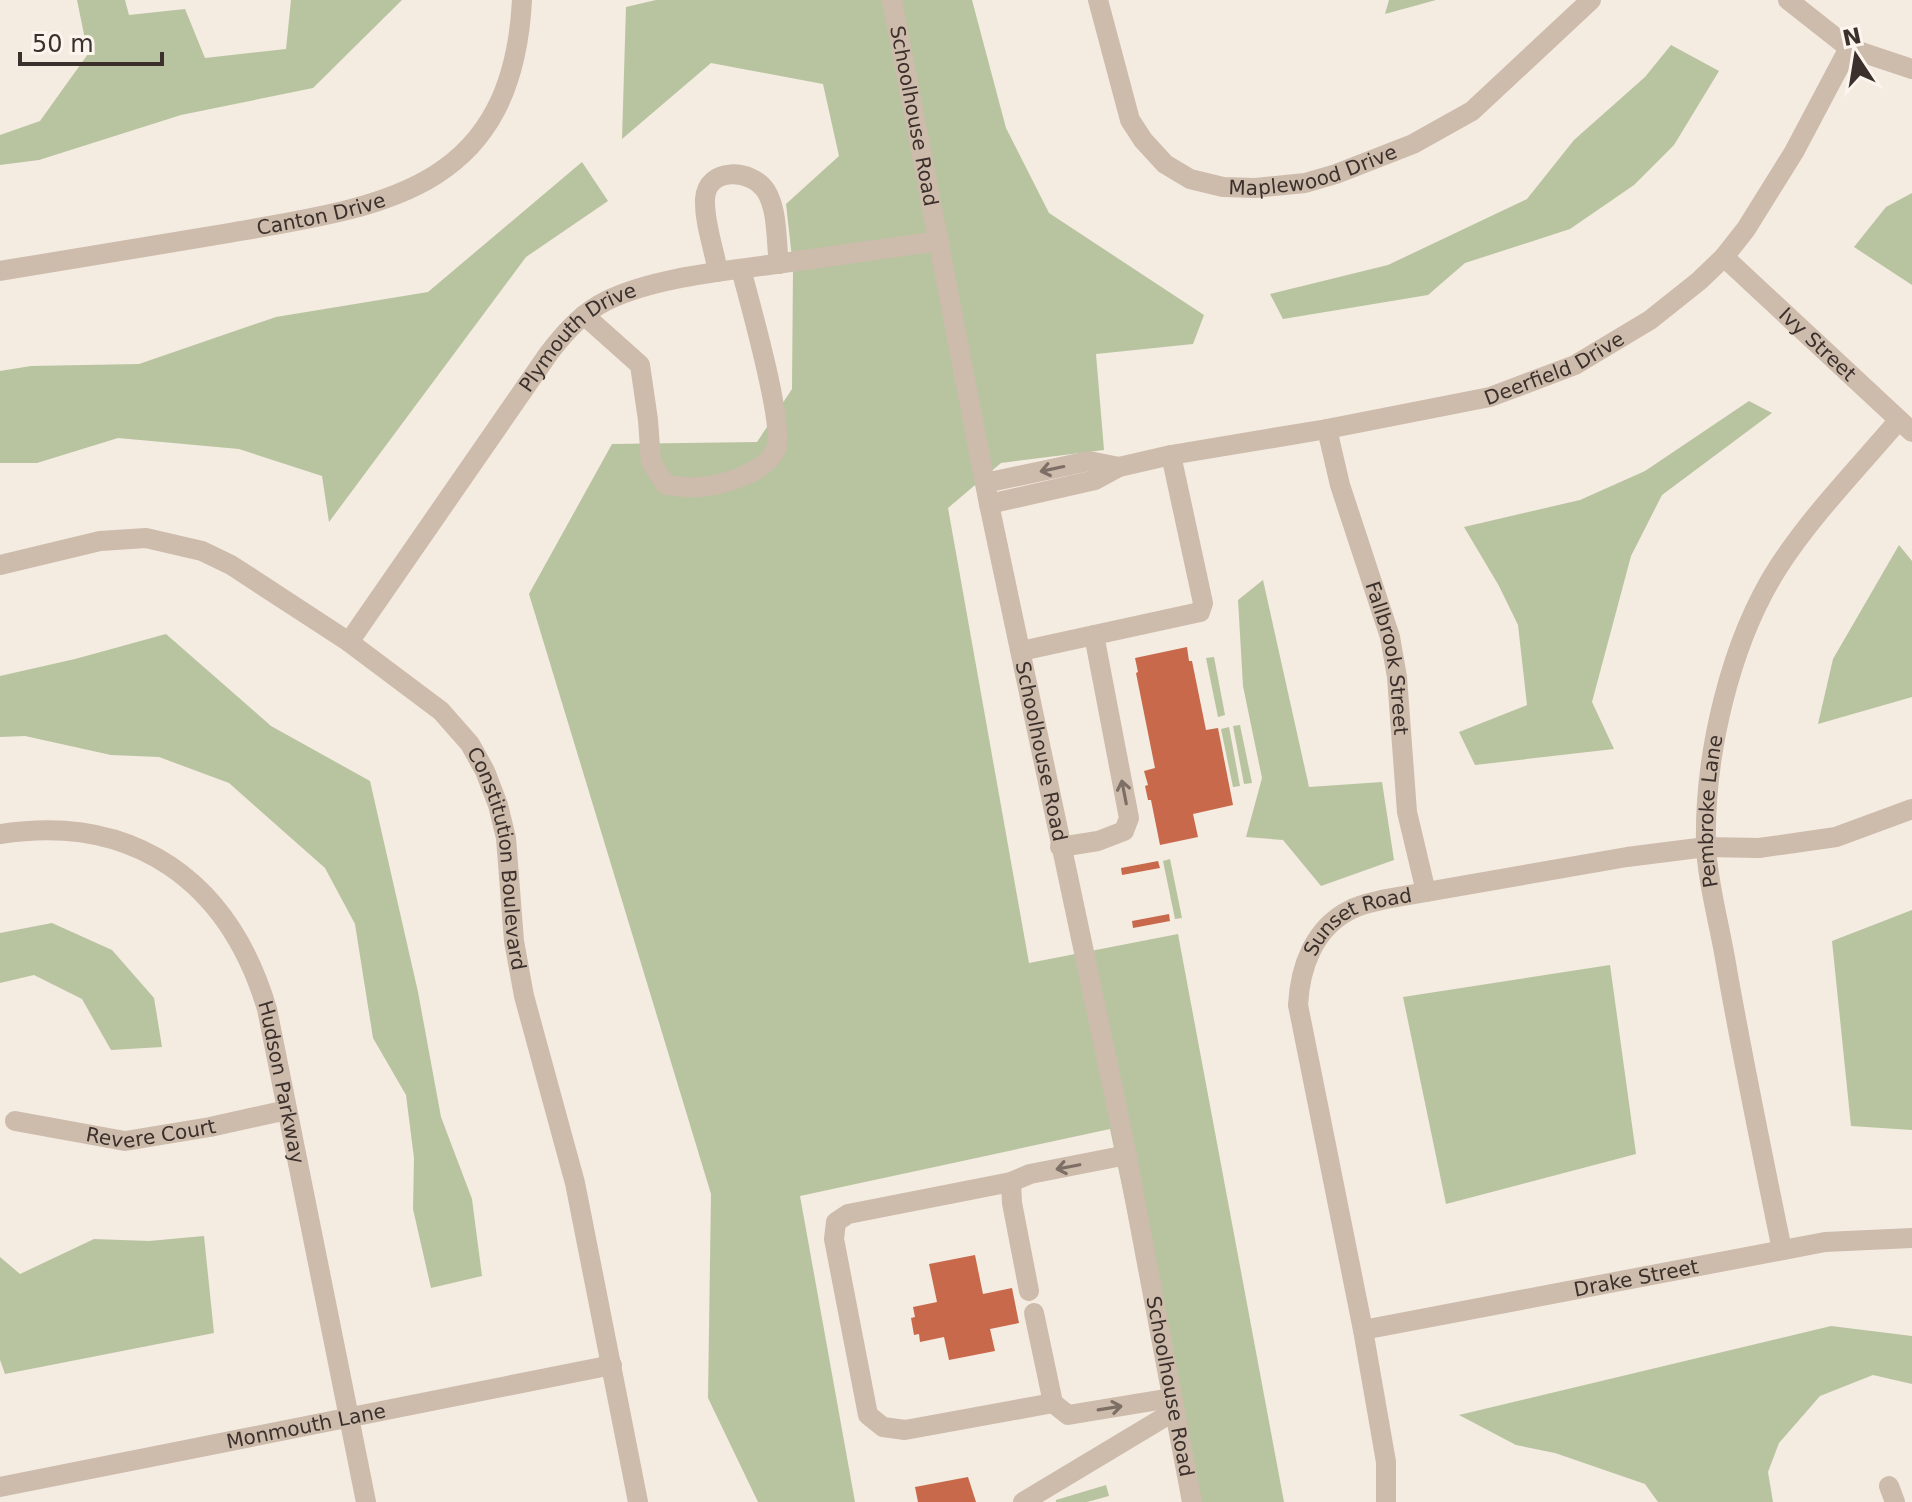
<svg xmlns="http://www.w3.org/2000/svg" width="1912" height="1502" viewBox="0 0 1912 1502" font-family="'DejaVu Sans',sans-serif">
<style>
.green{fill:#b8c4a0}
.building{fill:#c8694b}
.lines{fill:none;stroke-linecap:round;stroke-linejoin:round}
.minor{stroke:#cdbbac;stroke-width:20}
.oneway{stroke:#7d6f65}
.labels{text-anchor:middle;stroke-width:7;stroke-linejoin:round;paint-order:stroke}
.street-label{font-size:20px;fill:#3b302b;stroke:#fbf5ee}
</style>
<rect width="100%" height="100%" fill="#f4ebe1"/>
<g class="green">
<path d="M77 0H125L129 15 185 9 205 58 286 49 291 0H402L313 88 181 115 39 160 0 165V135L40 121 88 54Z"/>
<path d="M656 0H972L1006 128 1049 213 1204 315 1193 344 1096 354 1104 450 1001 463 948 508 1029 963 1178 934 1284 1502H1189L1110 1129 800 1196 855 1502H758L708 1398 711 1194 529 594 612 444 757 442 792 389 793 267 786 204 839 156 823 84 711 63 622 139 626 7Z"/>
<path d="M1389 0H1436L1385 14Z"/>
<path d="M1671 45 1719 71 1674 145 1634 185 1570 229 1465 263 1428 295 1283 319 1270 294 1388 265 1527 199 1574 140 1645 77Z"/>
<path d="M582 162 608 201 526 257 329 522 322 476 239 449 118 438 37 463H0V371L31 366 139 364 276 317 428 292Z"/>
<path d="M1912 193V285L1854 247 1886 207Z"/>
<path d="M1749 401 1772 413 1662 495 1631 556 1592 702 1614 749 1475 765 1459 732 1527 705 1518 625 1499 586 1464 527 1580 500 1645 471Z"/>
<path d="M1899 545 1912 561V697L1818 724 1833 659Z"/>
<path d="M1263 580 1309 787 1382 782 1394 860 1321 886 1283 840 1246 837 1262 778 1243 686 1238 600Z"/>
<path d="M166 634 271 726 370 781 418 992 441 1117 472 1199 482 1276 431 1288 413 1209 414 1158 406 1095 373 1038 355 924 325 868 229 783 159 757 111 755 25 736 0 737V676L75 659Z"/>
<path d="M1214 657 1225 715 1218 717 1206 658Z"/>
<path d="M1240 725 1252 783 1244 784 1233 726Z"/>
<path d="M1229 727 1240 786 1233 787 1221 729Z"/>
<path d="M1170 859 1182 918 1175 919 1163 861Z"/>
<path d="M1912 910V1130L1851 1126 1832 941Z"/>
<path d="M52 923 112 950 154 998 162 1047 111 1050 82 999 34 975 0 983V933Z"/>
<path d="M1610 965 1636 1154 1446 1204 1403 997Z"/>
<path d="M204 1236 214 1333 5 1374 0 1360V1257L20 1274 94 1239 149 1241Z"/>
<path d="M1831 1326 1912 1336V1384L1873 1375 1820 1396 1779 1443 1768 1472 1773 1502H1658L1645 1484 1555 1453 1516 1445 1459 1415Z"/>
<path d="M1106 1485 1109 1496 1087 1502H1056V1500Z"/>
</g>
<g class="building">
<path d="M1187 647 1189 661H1192L1206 730 1218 728 1233 805 1193 814 1198 837 1160 845 1151 800H1148L1145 786 1148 785 1144 771 1155 768 1136 673 1138 672 1135 658Z"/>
<path d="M1158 861 1160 868 1122 875 1121 868Z"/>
<path d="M1169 914 1170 921 1133 928 1132 921Z"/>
<path d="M975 1255 983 1294 1012 1288 1019 1323 990 1329 995 1351 949 1360 944 1337 920 1342 919 1334 914 1335 911 1318 915 1317 913 1307 937 1302 929 1264Z"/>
<path d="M968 1477 976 1502H918L915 1487Z"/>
</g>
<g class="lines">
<g class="minor">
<path id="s1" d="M892 0 989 504 1123 1136 1192 1502"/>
<path id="s2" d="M1098 0 1130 120 1143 140 1165 164 1190 179 1223 187 1255 188 1305 183 1336 174 1413 144 1472 111 1591 0"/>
<path d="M1788 0 1849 48 1912 69"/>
<path id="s3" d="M1724 257 1912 432"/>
<path id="s4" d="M0 271C76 259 152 246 229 233 385 206 512 191 522 0"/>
<path d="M718 272C714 249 704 222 705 199 707 167 751 168 766 191 778 210 776 242 779 264"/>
<path d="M584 315 640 365 648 420 651 462 666 485C676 486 687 488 697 487 721 486 766 473 776 449 785 425 749 300 741 269"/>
<path id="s5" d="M1327 429 1340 485 1390 637 1397 677 1407 812 1426 892"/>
<path d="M985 483 1089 461 1119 467"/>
<path id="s6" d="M989 504 1095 480 1119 467 1171 455 1327 429 1490 397 1575 365 1650 320 1699 281 1724 257 1746 229 1794 152 1849 48"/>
<path id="s7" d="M0 565 100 541 146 538 202 551 231 565 349 642 441 711 470 744 485 771 498 805 506 838 514 941 524 996 575 1183 638 1502"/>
<path id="s8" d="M349 642 549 353C566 331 583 312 608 300 654 278 718 272 769 265 826 257 882 249 939 241"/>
<path d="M1021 651 1200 612 1203 603 1171 455"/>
<path id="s9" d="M0 834C134 813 229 881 267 1009L366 1502"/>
<path d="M1060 847 1098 841 1124 831 1129 818 1094 635"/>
<path id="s10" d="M15 1121 125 1141 210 1127 287 1110"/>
<path d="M1011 1182 1012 1203 1029 1291"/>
<path id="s11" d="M1782 1250C1762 1153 1742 1056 1725 958 1719 923 1707 879 1706 845 1704 755 1730 642 1779 566 1813 514 1858 468 1898 421"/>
<path d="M1034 1313 1053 1403 1068 1415 1171 1398"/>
<path id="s12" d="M1363 1330 1825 1242 1912 1238"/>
<path d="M1053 1403 905 1430 883 1427 868 1415 834 1239 836 1222 848 1214 1011 1182 1030 1174 1127 1155"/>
<path d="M1889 1486 1895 1502"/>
<path id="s13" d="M0 1487 612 1365"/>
<path d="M1023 1502 1173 1412"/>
<path id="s14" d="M1386 1502V1462L1363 1330 1298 1005C1300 967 1314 928 1350 910 1360 904 1374 902 1386 899L1627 857 1706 847 1759 848 1836 837 1912 809"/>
</g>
</g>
<defs><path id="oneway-shaft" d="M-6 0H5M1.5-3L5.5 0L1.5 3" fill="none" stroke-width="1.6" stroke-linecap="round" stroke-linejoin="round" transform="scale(2)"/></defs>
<g class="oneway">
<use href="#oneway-shaft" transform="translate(1052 469) rotate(168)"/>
<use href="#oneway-shaft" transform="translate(1124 792) rotate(-101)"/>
<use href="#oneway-shaft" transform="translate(1068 1167) rotate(169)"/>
<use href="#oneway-shaft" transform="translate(1110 1408) rotate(-9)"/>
</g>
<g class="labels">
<g class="street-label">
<text dy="7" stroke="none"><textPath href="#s1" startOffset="118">Schoolhouse Road</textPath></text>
<text dy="7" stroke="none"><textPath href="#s2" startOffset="336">Maplewood Drive</textPath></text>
<text dy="7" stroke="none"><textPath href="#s4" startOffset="326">Canton Drive</textPath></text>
<text dy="7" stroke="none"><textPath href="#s8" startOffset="384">Plymouth Drive</textPath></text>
<text dy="7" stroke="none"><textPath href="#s3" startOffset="128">Ivy Street</textPath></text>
<text dy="7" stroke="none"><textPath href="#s6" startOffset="584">Deerfield Drive</textPath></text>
<text dy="7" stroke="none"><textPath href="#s5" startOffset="238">Fallbrook Street</textPath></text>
<text dy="7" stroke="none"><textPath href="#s1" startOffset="766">Schoolhouse Road</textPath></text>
<text dy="7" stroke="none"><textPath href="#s11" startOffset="446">Pembroke Lane</textPath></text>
<text dy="7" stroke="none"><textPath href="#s7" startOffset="658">Constitution Boulevard</textPath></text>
<text dy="7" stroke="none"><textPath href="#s14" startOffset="620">Sunset Road</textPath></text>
<text dy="7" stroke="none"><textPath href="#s9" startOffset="428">Hudson Parkway</textPath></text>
<text dy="7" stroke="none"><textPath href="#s10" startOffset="138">Revere Court</textPath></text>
<text dy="7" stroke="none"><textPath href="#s12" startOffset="278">Drake Street</textPath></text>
<text dy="7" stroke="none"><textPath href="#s1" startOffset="1414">Schoolhouse Road</textPath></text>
<text dy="7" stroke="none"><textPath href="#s13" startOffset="312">Monmouth Lane</textPath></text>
</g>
</g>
<g transform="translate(1856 56) rotate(348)" stroke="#fbf5ee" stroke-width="6" paint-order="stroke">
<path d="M0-6L14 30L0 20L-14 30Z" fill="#3b302b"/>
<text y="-12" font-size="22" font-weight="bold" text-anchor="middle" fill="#3b302b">N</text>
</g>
<path d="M20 52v12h142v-12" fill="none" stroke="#3b302b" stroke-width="4"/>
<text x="32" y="52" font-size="24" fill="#3b302b" stroke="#fbf5ee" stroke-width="6" paint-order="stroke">50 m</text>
</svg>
